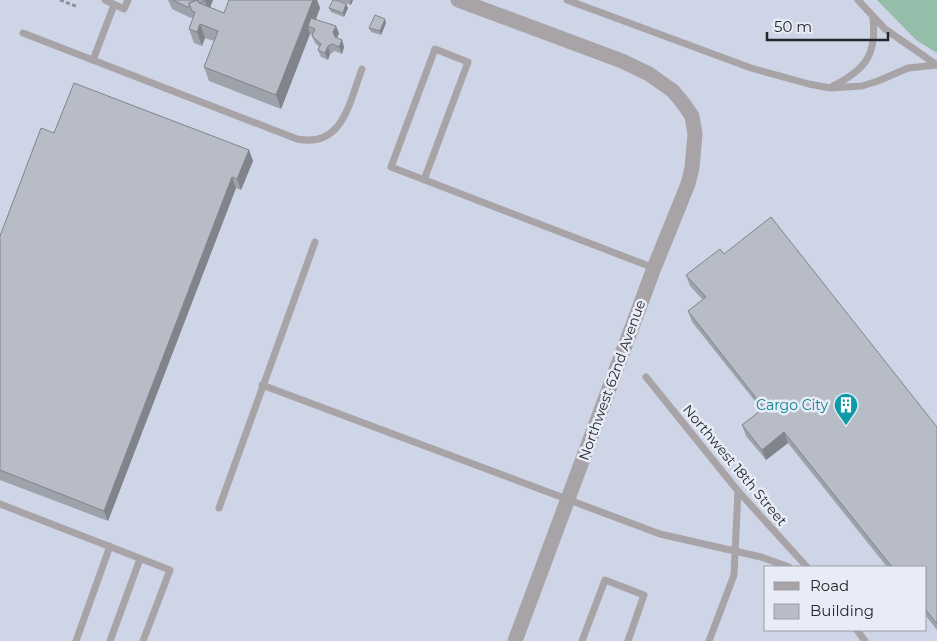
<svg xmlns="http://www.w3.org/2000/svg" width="937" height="641" viewBox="0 0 937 641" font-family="Montserrat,sans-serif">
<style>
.built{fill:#cdd5e6;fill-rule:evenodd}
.green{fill:#94beaa}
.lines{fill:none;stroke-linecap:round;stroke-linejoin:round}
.path{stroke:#8d9198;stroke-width:3;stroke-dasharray:4 2.5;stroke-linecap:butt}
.service{stroke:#a8a3a7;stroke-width:7}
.tertiary{stroke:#a8a3a7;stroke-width:15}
.wall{fill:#9ea2ab}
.shaded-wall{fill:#81848b}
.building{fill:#b8bcc7;stroke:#81848b}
.labels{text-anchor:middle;stroke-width:5;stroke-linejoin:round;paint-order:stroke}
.street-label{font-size:14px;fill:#26272b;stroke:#e7ecf7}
.culture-label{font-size:14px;fill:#0d838f;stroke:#e7ecf7;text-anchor:end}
</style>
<rect width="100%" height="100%" fill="#dadfe9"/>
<path class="built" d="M0 0H937V641H0ZM766 567H926V630H766Z"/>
<path class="green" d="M877 0H937V53L916 40Z"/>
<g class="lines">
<path class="path" d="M60 0 78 7"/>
<g class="service">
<path d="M105 0 124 9 128 0"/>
<path d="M567 0 751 68 809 84 830 88 862 86 878 81 908 68 937 65"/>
<path d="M858 0 885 29 937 65"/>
<path d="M23 33 297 139C343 148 349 103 362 69"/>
<path d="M93 60 114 5"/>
<path d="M833 86C865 70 877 55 873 18"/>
<path d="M424 180 468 62 435 49 391 167 654 268"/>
<path d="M646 377 738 491 807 567"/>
<path d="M262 385 660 534 761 557 789 567"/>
<path d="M0 504 170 570 143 641"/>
<path d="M219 508 315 242"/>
<path d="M857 630 865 641"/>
<path d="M76 641 110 546"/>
<path d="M110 641 140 559"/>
<path d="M582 641 605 580 644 595 628 641"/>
<path d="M709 641 734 575 738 491"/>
</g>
<path class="tertiary" d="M458 0 622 61 649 74 673 91 683 103 692 116 695 134 692 168 688 184 654 268 515 641"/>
</g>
<g class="wall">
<path d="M168 0H213L210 8 224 13 229 0H317L320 8 316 20 339 33 337 38 342 40 344 47 342 54 335 51 330 54 328 60 321 57 318 50 319 47 315 43 312 36V35L310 34 281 109 209 81 204 67 214 41 205 38 202 46 194 43 189 29 193 17 191 18 172 9Z"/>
<path d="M337 0H353L351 5Z"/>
<path d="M346 4 348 8 344 17 331 12 329 8Z"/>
<path d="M386 23 381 35 371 32 369 28Z"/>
<path d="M54 133 249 150 253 161 241 190 236 188 108 521 0 480V236Z"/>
<path d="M724 254 937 427V630L926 616V567H887L788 443 766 460 746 436 742 425 762 410 692 322 688 311 703 300 690 286 686 275Z"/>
</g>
<g class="shaded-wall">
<path d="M205 0H213L208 12 205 1Z"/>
<path d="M313 0H317L320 8 312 28 308 26 310 34 281 109 276 95Z"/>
<path d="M351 0H353L351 5 350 2Z"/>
<path d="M346 4 348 8 344 17 343 13Z"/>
<path d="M385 19 386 23 381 35 380 31Z"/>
<path d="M200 24 205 38 202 46 197 32Z"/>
<path d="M336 26 339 33 336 40 333 32Z"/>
<path d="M342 40 344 47 342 54 339 47Z"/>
<path d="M328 46 330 54 328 60 325 53Z"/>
<path d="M249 150 253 161 241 190 237 179Z"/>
<path d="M232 177 236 188 108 521 104 511Z"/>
<path d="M784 432 788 443 766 460 762 450Z"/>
</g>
<g class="building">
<path d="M173 0H197L189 3 190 6 187 7Z"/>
<path d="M197 0 199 3 224 13 229 0H313L276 95 204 67 218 31 200 24 197 32 189 29 195 12 192 11 189 3Z"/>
<path d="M198 0H205V1L199 3Z"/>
<path d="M333 0H336L346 4 343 13 329 8Z"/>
<path d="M375 15 385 19 380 31 369 28Z"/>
<path d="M311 18 336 26 333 32 335 37 342 40 339 47 333 44 328 46 325 53 318 50 321 44 312 36 315 29 308 26Z"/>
<path d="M74 83 249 150 237 179 232 177 104 511 0 470V236L41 128 54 133Z"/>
<path d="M771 217 937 427V624L926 610V567H892L784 432 762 450 742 425 764 408 688 311 706 297 686 275 720 249 724 254Z"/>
</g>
<defs>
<symbol id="building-pin" viewBox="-11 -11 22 30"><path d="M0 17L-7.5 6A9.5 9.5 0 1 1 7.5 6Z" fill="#0f9aa8" stroke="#e7ecf7"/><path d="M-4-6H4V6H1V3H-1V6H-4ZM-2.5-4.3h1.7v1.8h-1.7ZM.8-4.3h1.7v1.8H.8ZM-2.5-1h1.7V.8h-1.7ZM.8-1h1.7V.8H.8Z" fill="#fff"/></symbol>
</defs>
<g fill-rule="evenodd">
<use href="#building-pin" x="832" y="391" width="28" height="38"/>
</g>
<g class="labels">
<g class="street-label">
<text transform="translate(612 380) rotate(-70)" y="5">Northwest 62nd Avenue</text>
<text transform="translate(735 465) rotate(50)" y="5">Northwest 18th Street</text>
</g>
<g class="culture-label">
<text x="828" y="410">Cargo City</text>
</g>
</g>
<rect x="764" y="566" width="162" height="65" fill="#e7ecf7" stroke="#9a9da5"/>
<rect x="774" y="582" width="25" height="8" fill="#a8a3a7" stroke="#9a9da5"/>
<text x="810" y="591" font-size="15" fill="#26272b">Road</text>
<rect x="774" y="604" width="25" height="15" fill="#b8bcc7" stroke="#9a9da5"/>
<text x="810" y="616" font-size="15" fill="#26272b">Building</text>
<path d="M767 32v8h121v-8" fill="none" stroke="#26272b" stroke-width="2.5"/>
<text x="774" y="32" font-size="15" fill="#26272b" stroke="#e7ecf7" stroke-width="4" paint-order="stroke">50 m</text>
</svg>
